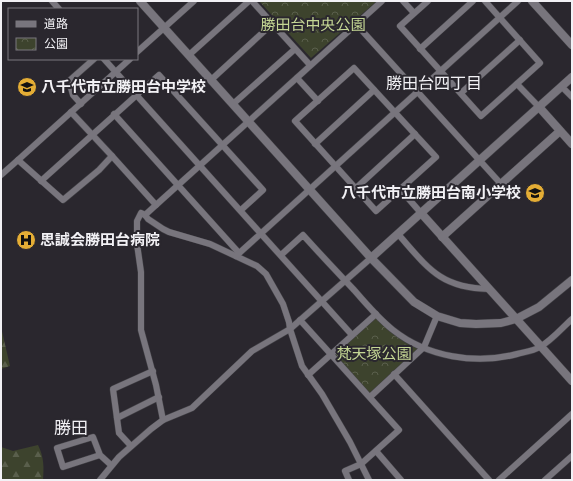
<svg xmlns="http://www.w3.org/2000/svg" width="573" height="481" viewBox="0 0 573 481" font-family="'Titillium Web','Noto Sans JP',sans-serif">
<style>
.forest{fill:url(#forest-firs)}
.park{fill:url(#park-crowns)}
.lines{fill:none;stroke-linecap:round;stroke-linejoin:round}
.minor-casing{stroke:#434247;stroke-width:7}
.tertiary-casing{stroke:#434247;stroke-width:9}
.minor{stroke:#78757d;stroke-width:6}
.tertiary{stroke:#78757d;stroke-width:8}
.labels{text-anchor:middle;stroke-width:4;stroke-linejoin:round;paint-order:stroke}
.park-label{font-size:15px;fill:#c4d694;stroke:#2a272e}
.poi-label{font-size:15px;font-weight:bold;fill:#f2f1f5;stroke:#2a272e;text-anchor:start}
.neighbourhood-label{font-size:16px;fill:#f2f1f5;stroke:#2a272e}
.quarter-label{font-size:17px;fill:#f2f1f5;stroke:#2a272e}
</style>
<defs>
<pattern id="forest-firs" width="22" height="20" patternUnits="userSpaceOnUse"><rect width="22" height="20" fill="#3d432d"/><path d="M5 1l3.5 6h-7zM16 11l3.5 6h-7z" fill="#5a5f4c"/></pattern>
<pattern id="park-crowns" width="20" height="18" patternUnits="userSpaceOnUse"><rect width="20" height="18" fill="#3d432d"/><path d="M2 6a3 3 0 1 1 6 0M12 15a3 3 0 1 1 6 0" fill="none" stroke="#5a5f4c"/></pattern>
</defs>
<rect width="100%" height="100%" fill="#2a272e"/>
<g class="forest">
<path d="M1 327 10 366 1 369Z"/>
<path d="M38 445C44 457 44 467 43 480H1V447L13 451Z"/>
</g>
<g class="park">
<path d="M259 1H377L311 58Z"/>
<path d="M376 316 421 348 370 394 334 354Z"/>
</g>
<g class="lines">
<defs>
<g id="minor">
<path d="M52 1 59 9"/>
<path d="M252 1 310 65"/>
<path d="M403 1 414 13"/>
<path d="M428 1 400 26 481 116 540 63 485 1"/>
<path d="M356 24 501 184"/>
<path d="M420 49 473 1"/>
<path d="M137 52 194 1"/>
<path d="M189 55 249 1"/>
<path d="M104 59 352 335"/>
<path d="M130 59 18 160 63 200 99 170 112 156 156 205"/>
<path d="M354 68 436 157 376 211 295 121Z"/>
<path d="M297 78 318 101"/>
<path d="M211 80 272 24"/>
<path d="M517 84 539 107"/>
<path d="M562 87 572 97"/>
<path d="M461 93 520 40"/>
<path d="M81 104 73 95 69 81 94 59"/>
<path d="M233 104 295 49"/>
<path d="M71 112 112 156"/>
<path d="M114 114 239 253"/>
<path d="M315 144 374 90"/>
<path d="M1 175 18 160"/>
<path d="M41 181 159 75 263 190 241 210"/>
<path d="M355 189 415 134"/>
<path d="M400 189 421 213"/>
<path d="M145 215 148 219 163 229 169 232 210 244 257 266 266 274 283 304 289 322 290 329 302 366 322 394 350 442 369 480"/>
<path d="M398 234C428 268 440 288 489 289"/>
<path d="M281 255 303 235C320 254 338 273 355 291 367 305 379 319 393 330 427 357 476 365 517 354 525 352 533 351 540 347 552 340 562 328 572 319"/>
<path d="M236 256 518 1"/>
<path d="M300 320 399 430 361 464 345 471 349 480"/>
<path d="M394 374 489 480"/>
<path d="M308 375 376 314"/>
<path d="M370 397 424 347 437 316"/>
<path d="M117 418 159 397"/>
<path d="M163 420 156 385 141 330V272L137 244V221L141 213 145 215 156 205 382 1"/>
<path d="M131 446 119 433 113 389 153 371"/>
<path d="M376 451 401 480"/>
<path d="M100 455 63 467 57 448 93 437 100 455 111 465"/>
<path d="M100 480 119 457 151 429 163 420 192 408 252 351 290 329 371 258"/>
<path d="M499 480 572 414"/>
<path d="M545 480 572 456"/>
</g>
<g id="tertiary">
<path d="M140 1 371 258 414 302 437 316 460 323 476 324 501 323 516 319 539 307 572 280"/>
<path d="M532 1 572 45"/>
<path d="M539 107 572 144"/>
<path d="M421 213 572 381"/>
<path d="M442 237 560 131"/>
<path d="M371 258 572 77"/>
</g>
</defs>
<use href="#minor" class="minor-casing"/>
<use href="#tertiary" class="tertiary-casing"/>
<use href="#minor" class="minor"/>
<use href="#tertiary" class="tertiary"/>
</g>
<defs>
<symbol id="school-disc" viewBox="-11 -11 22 22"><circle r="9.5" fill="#e4ad35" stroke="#2a272e"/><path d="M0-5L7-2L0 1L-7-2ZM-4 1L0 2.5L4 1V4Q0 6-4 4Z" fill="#111"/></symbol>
<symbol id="hospital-disc" viewBox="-11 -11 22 22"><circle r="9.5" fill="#e4ad35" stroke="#2a272e"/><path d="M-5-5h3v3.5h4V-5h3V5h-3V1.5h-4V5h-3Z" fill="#111"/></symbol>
</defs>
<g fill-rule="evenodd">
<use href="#school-disc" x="16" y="76" width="22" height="22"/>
<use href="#school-disc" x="524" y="182" width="22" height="22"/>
<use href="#hospital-disc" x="15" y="229" width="22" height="22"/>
</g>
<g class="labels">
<g class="park-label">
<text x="313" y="30">勝田台中央公園</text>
<text x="374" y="359">梵天塚公園</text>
</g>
<g class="poi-label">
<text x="41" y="92">八千代市立勝田台中学校</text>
<text x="521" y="198" text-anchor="end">八千代市立勝田台南小学校</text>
<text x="40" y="245">思誠会勝田台病院</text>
</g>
<g class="neighbourhood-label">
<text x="434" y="89">勝田台四丁目</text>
</g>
<g class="quarter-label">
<text x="71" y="434">勝田</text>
</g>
</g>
<rect width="573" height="481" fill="none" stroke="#f2f1f5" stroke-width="4"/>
<rect x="8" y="8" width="130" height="52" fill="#2a272e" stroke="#7a787e"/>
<rect x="16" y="21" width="20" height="6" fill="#78757d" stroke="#7a787e"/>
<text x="44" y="28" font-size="12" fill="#f2f1f5">道路</text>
<rect x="16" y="38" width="20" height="12" fill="url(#park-crowns)" stroke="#7a787e"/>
<text x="44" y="48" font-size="12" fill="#f2f1f5">公園</text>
</svg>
